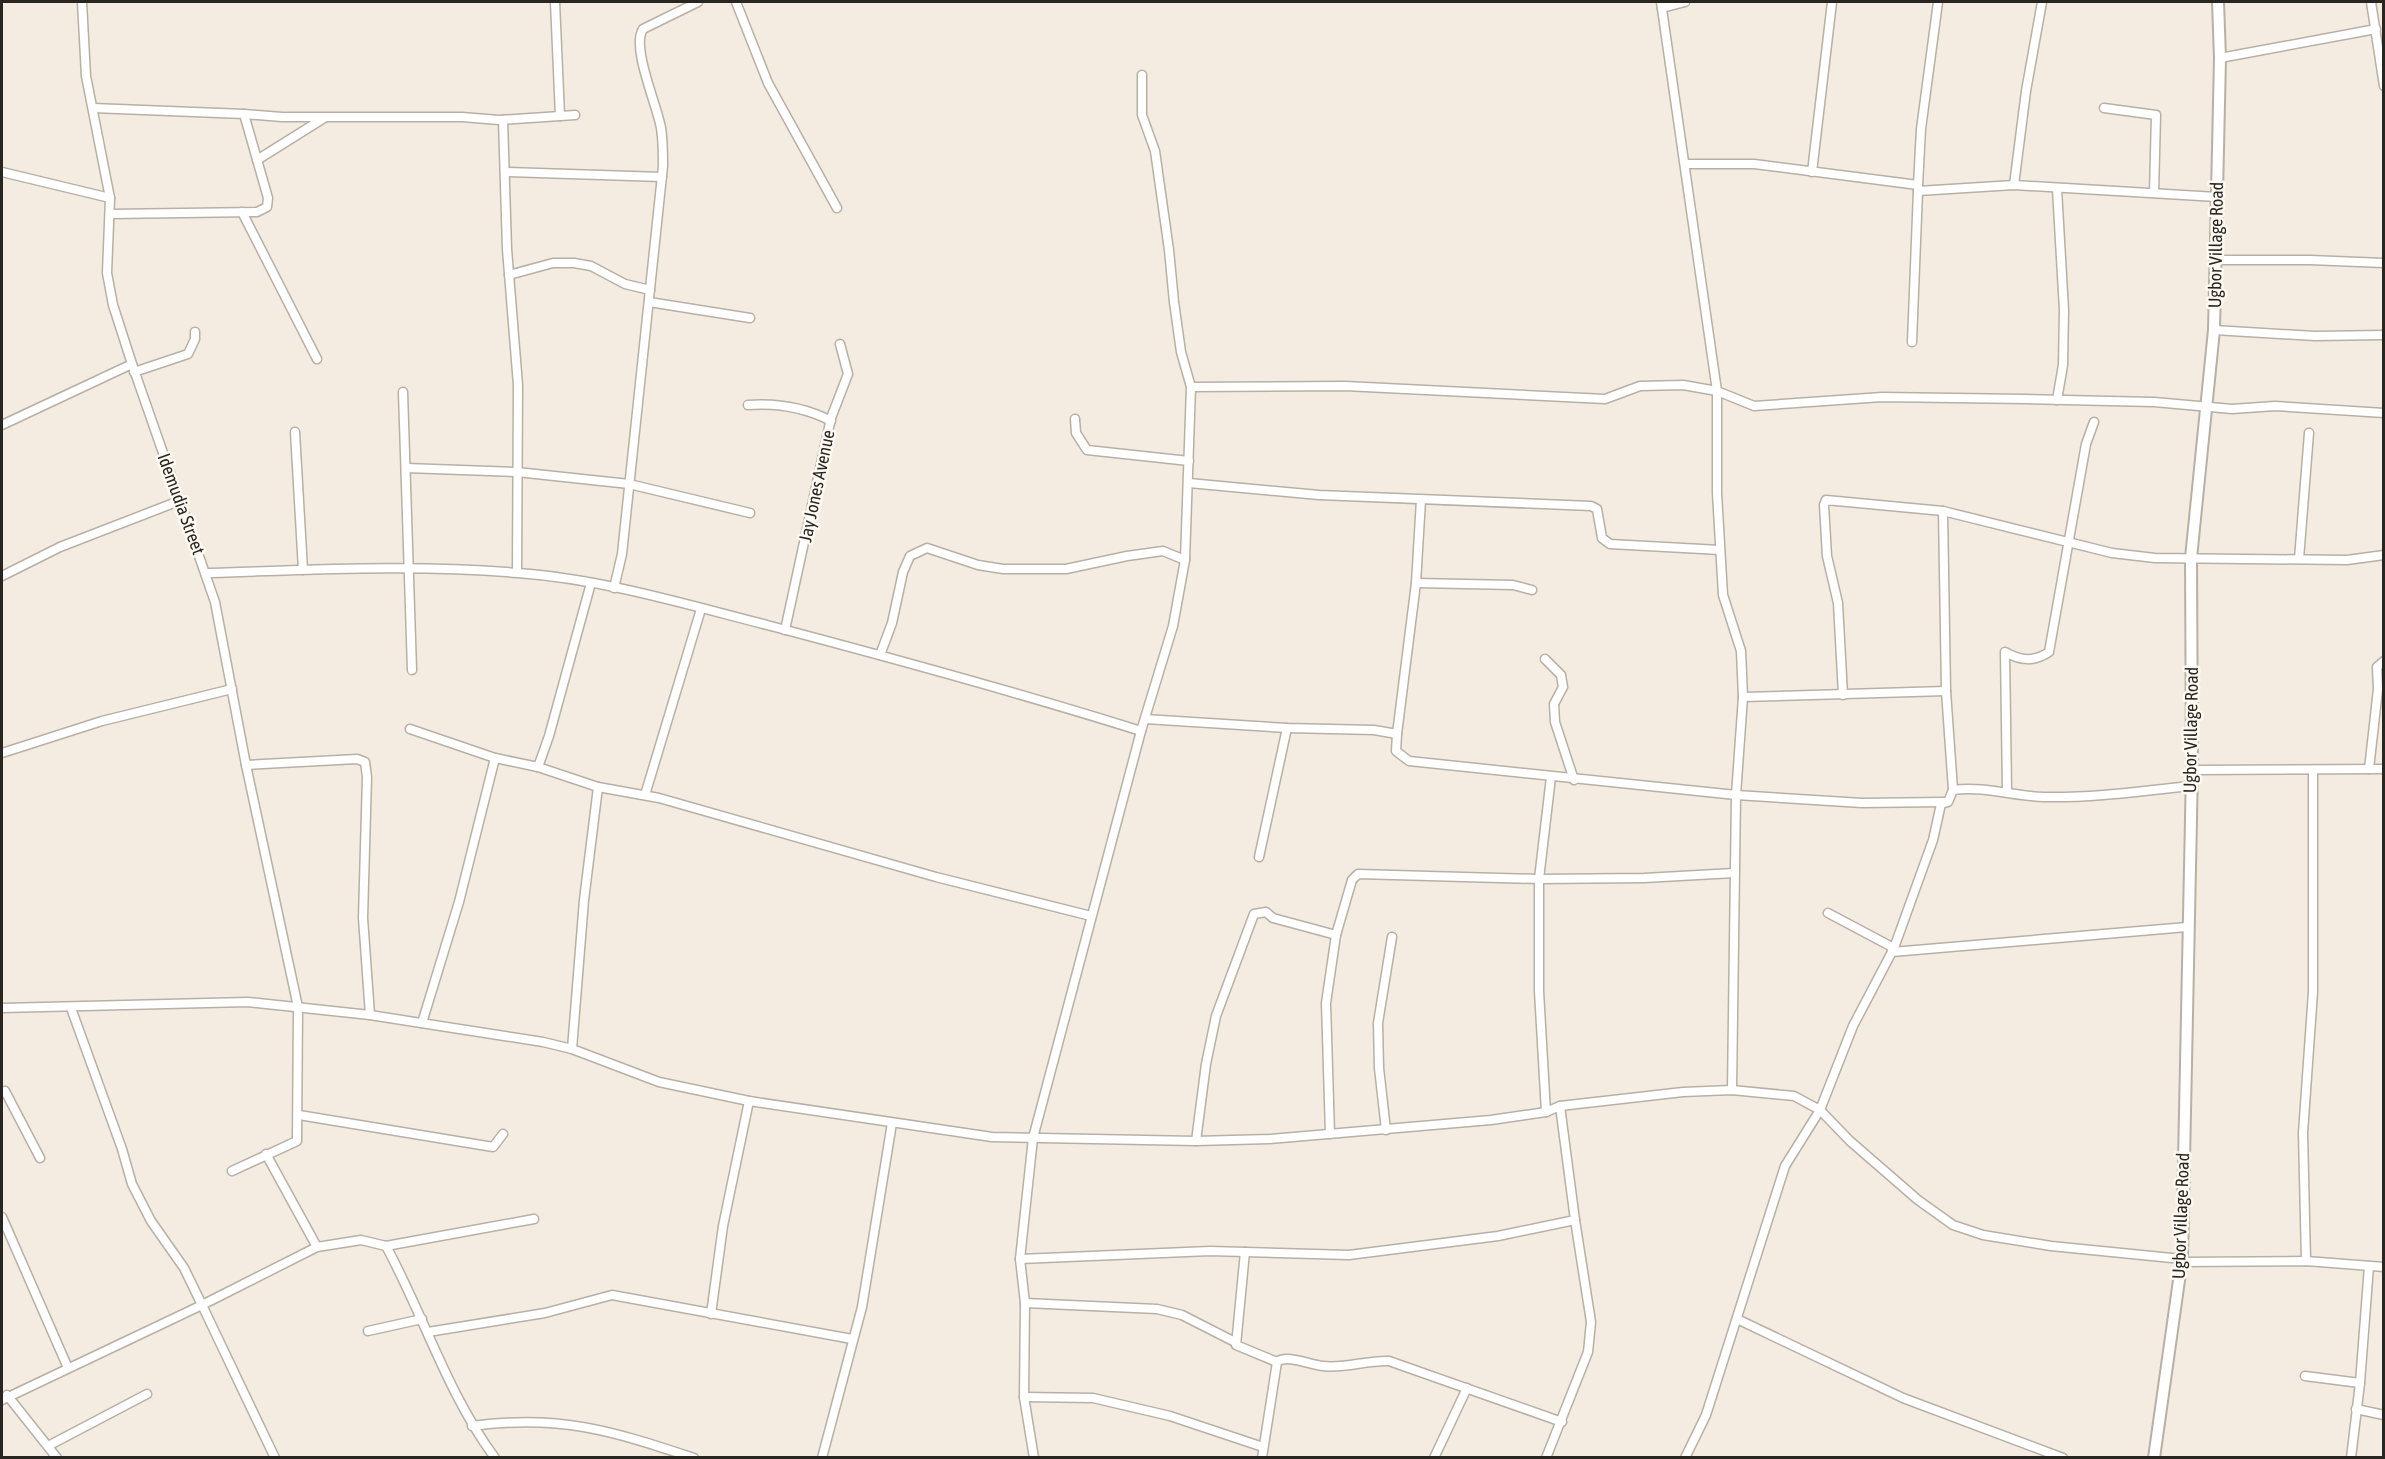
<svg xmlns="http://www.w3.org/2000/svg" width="2385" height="1459" viewBox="0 0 2385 1459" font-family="'Asap Condensed',sans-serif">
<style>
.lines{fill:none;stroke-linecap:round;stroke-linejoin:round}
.minor-casing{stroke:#b7b0a5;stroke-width:11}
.tertiary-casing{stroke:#b7b0a5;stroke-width:14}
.minor{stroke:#fff;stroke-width:8}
.tertiary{stroke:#fff;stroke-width:10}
.labels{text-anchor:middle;stroke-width:5;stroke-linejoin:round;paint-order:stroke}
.street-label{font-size:18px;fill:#292622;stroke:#fefaf3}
</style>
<rect width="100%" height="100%" fill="#f4ece0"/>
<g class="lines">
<defs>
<g id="minor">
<path d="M82 2 86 76 110 198 107 273 113 305 132 364 215 602 246 765 298 1007 297 1141 232 1171"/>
<path d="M555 2 560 116"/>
<path d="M736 2 768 83 837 208"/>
<path d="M1661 2 1717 391V493L1723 595 1741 651 1743 697 1736 795 1732 1090"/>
<path d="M2371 2 2384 86"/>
<path d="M1662 8 1685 2"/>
<path d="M2220 58 2376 29"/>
<path d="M93 108 244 114"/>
<path d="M2104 108 2156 115 2154 193"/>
<path d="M503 120 507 249 518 385 517 572"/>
<path d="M257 160 324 118"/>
<path d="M1685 164H1754L1918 185V191L2014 185 2217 197"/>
<path d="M2 172 110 198"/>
<path d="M506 172 662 177"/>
<path d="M1812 172 1832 2"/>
<path d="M1918 185 1921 129 1938 2"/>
<path d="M2014 185 2026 91 2042 2"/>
<path d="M2057 189 2064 310 2063 365 2057 400"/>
<path d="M242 212 317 359"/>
<path d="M110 214 257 212 267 207 268 198 244 114 282 117H462L499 120 575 115"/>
<path d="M2215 260H2310L2384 263"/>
<path d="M509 275 553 263H574L591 266 625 284 650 290"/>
<path d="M649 302 750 318"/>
<path d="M2214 330 2315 336 2384 335"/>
<path d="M1912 342 1918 191"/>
<path d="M134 372 188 354 195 339V332"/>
<path d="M1191 387 1345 386 1605 399 1640 386 1683 385 1717 391 1754 406 1882 397 2025 399 2154 402 2232 409 2275 406 2384 413"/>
<path d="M403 392 412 670"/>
<path d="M748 405C778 403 804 407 831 421"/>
<path d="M1075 419 1076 433 1087 450 1189 461"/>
<path d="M2 425 132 364"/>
<path d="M295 432 303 570"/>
<path d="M406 468 517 472 629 484 750 513"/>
<path d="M1189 483 1319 495 1591 506 1597 509 1602 538 1610 544 1720 550"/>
<path d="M1421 500 1416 583 1397 734 1396 751 1409 761 1736 795 1862 803 1945 802"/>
<path d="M1943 511 1946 691 1953 790"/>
<path d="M2299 559 2309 433"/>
<path d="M206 573C309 570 415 564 518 573 602 579 685 604 767 625 892 658 1017 692 1141 731"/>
<path d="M2 576 60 547 179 501"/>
<path d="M1416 583 1513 585 1532 590"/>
<path d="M614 588 622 554 663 166C663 154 663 140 661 128 657 105 631 47 643 29L698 2"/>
<path d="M785 630 831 418 848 374 840 344"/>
<path d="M880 655 892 623 903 572 910 556 927 548 978 565 1003 569H1066L1127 556 1163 551 1185 560"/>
<path d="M1545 659 1561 675 1563 687 1554 704 1555 722 1574 780"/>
<path d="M1843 695 1838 603 1827 556 1824 505 1826 500 1943 511 2112 553 2155 558 2347 560 2384 555"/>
<path d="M1743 697 1946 691"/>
<path d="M1145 719 1287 728 1374 730 1397 734"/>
<path d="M410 729 495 758 538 767"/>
<path d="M2 753 102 721 232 689"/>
<path d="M246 765 357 759 365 762 367 777 363 918 370 1015"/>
<path d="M2369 769 2378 689 2377 667 2384 661"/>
<path d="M2192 770 2384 769"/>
<path d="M598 787 659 798 936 877 1091 916"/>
<path d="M2007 791 2005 652C2021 661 2034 662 2049 652L2086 444 2094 422"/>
<path d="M645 795 701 609"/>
<path d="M1259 857 1287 728"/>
<path d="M1828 913 1894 948"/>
<path d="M1892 952 2187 927"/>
<path d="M2 1008 248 1002 370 1015 543 1042 572 1049 659 1082 749 1101 992 1137 1196 1141 1269 1139 1491 1120 1546 1112 1560 1106 1683 1092 1732 1090 1794 1096 1820 1110 1850 1141 1918 1200 1953 1225 1983 1235 2051 1246 2182 1259"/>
<path d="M422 1023 459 902 495 758"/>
<path d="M572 1049 584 900 598 787 538 767 549 736 591 583"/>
<path d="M2 1093 5 1091 40 1158"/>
<path d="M1546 1112 1539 991V879L1551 777"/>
<path d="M299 1115 493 1147 503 1134"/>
<path d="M1386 1130 1379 1068 1378 1023 1392 937"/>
<path d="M1330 1134 1326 1003 1336 935 1352 880 1358 874 1539 879 1644 878 1734 873"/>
<path d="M1196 1141 1206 1064 1216 1016 1254 914 1266 912 1273 918 1336 935"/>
<path d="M266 1154 317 1247"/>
<path d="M2 1217 68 1368"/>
<path d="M386 1246C424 1316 447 1393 495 1458"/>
<path d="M1245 1252 1236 1345 1277 1362"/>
<path d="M1020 1259 1210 1251 1349 1255 1498 1236 1575 1220 1560 1106"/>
<path d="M2306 1261 2303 1133 2313 992V770"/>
<path d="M2181 1262 2306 1261 2384 1267"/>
<path d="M1025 1303 1157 1309 1182 1315 1235 1342"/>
<path d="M711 1314 723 1226 749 1101"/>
<path d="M1737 1319 1903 1398 2063 1458"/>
<path d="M368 1331 422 1319"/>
<path d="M428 1332 545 1313 612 1295 852 1339"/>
<path d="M2305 1376 2360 1383"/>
<path d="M7 1395 57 1458"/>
<path d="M1024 1397 1093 1398 1170 1416 1263 1447"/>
<path d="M2 1400 202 1305 184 1268 151 1221 132 1184 122 1149 71 1008"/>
<path d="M2356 1409 2384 1415"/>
<path d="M472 1426C560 1414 612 1431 694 1458"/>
<path d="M48 1446 147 1394"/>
<path d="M275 1458 202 1305 317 1247 361 1240 386 1246 534 1219"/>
<path d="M822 1458 862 1307 892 1123"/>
<path d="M1034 1458 1024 1397 1025 1303 1020 1259 1033 1138 1141 731 1173 626 1185 560 1191 387 1181 352 1174 302 1169 250 1155 151 1142 115V75"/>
<path d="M1262 1458 1277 1362C1287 1354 1310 1365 1323 1366 1344 1369 1367 1360 1389 1361L1562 1422"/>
<path d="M1434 1458 1467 1388"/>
<path d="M1546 1458 1588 1352 1591 1322 1575 1220"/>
<path d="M1685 1458 1706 1415 1785 1166 1820 1110 1853 1026 1894 948 1933 840 1941 804 1948 802 1953 790C1986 786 2012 796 2044 797 2092 798 2142 791 2190 786"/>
<path d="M2351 1458 2360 1383 2369 1266"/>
</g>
<path id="tertiary" d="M2154 1458 2182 1259 2192 770 2191 558 2214 330 2220 58 2218 2"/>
</defs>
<use href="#minor" class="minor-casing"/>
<use href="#tertiary" class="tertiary-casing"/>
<use href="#minor" class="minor"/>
<use href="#tertiary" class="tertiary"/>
</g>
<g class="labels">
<g class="street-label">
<text transform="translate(2216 245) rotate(-89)" y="6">Ugbor Village Road</text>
<text transform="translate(817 486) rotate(-78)" y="6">Jay Jones Avenue</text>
<text transform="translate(181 504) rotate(70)" y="6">Idemudia Street</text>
<text transform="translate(2191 730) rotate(-89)" y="6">Ugbor Village Road</text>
<text transform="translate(2181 1216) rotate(-88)" y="6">Ugbor Village Road</text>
</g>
</g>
<rect width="2385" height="1459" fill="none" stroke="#292622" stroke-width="6"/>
</svg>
